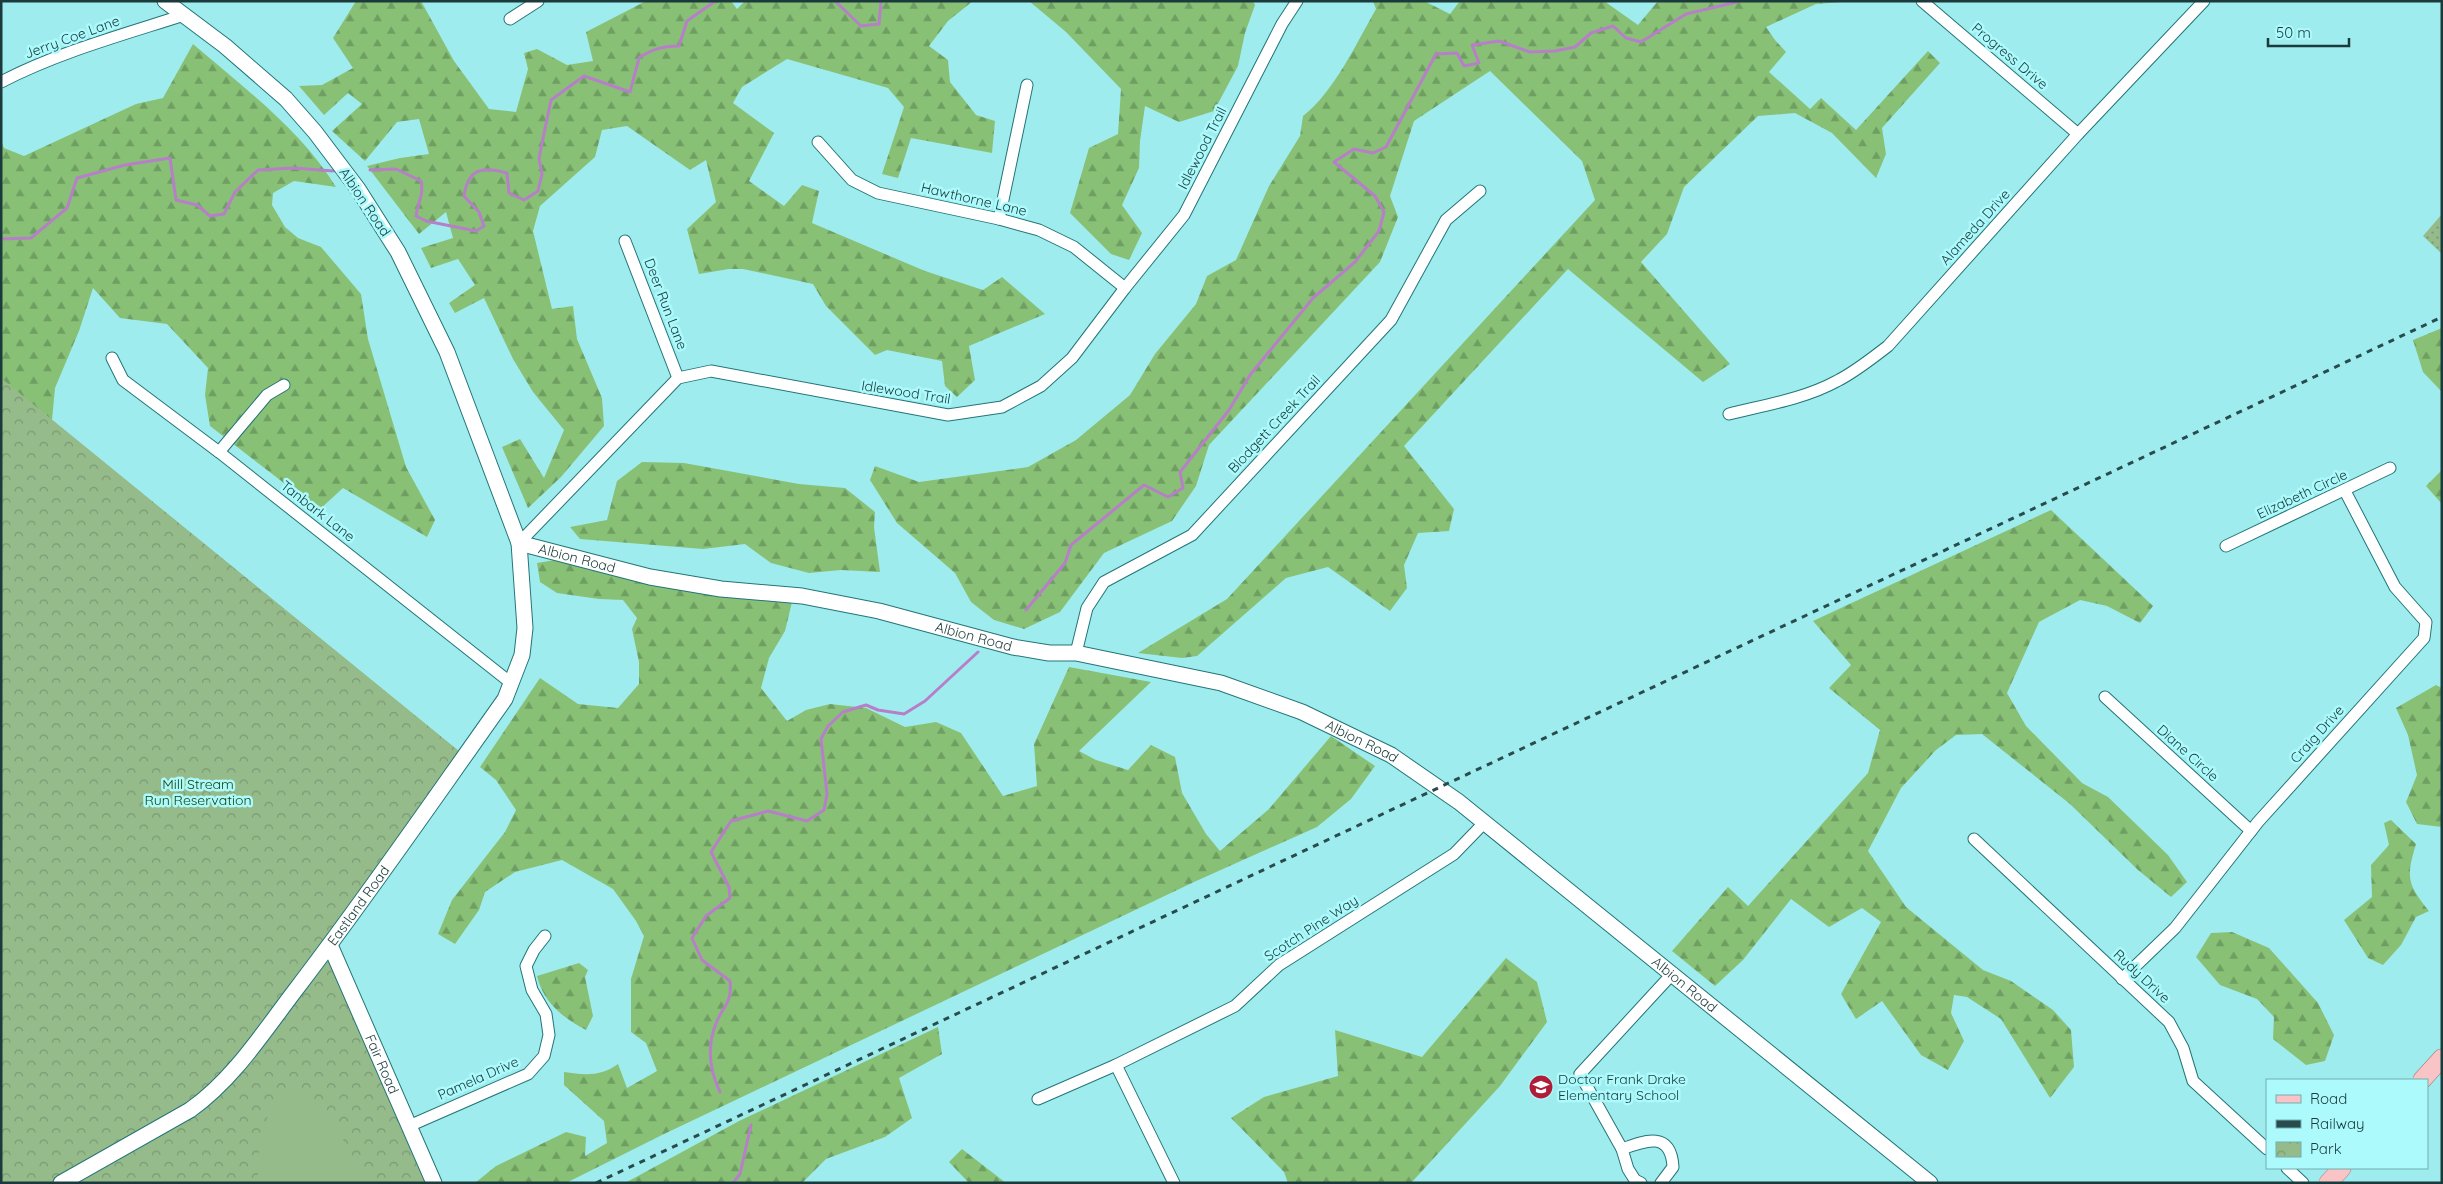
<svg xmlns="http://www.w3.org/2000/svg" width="2443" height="1184" viewBox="0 0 2443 1184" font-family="Quicksand,sans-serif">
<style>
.grass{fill:url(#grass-dots)}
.forest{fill:url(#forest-firs)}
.park{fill:url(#park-crowns)}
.pitch{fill:#96bb8b}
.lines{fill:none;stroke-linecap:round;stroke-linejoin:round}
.stream{stroke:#b77fc7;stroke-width:3}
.street-casing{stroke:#237578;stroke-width:13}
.secondary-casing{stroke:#237578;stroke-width:17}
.primary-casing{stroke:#a77a7c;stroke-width:19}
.street{stroke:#fff;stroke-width:11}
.secondary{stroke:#fff;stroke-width:15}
.primary{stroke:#f8c4c5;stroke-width:18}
.rail{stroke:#284c4e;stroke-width:3;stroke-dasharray:6 6;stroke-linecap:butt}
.labels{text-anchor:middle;stroke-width:5;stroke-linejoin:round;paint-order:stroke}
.street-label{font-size:14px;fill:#1a3a3b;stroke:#acfafc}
.park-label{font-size:14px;fill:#1a400b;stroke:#acfafc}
.poi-label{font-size:14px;fill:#1a3a3b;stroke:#acfafc;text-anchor:start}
</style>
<defs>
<pattern id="grass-dots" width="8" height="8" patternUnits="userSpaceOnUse" patternTransform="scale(1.25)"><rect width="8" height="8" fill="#96bb8b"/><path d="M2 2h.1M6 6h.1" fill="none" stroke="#7a9973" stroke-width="1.8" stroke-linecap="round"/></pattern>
<pattern id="forest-firs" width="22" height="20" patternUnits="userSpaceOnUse" patternTransform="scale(1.25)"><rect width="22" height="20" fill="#88c175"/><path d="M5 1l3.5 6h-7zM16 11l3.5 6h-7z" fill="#6e9e61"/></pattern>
<pattern id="park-crowns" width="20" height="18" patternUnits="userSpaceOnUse" patternTransform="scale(1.25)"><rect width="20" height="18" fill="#96bb8b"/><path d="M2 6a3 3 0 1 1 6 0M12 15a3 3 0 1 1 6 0" fill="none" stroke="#7a9973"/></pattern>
</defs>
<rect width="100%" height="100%" fill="#9fecef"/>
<path class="grass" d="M2442 214V254L2423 236Z"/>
<g class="forest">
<path d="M356 1H421L454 61 489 109 516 112 528 69 524 53 537 49 567 65 593 61 586 32 646 1H731L737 9 745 1H973L948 21 929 46 948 60 950 82 976 115 995 121 992 153 911 138 898 178 882 174 904 107 888 88 787 59 742 87 733 103 774 133 749 181 784 206 802 185 819 191 812 223 925 271 983 290 1002 277 1045 314 969 346 975 380 957 397 945 386 942 361 887 350 875 355 826 306 813 284 743 269H729L699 274 687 229 716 202 706 160 690 170 627 126 602 130 595 157 540 206 533 231 552 309 573 306 577 339 602 398 604 426 561 477 528 508 502 447 520 439 544 478 564 430 533 392 513 359 484 298 455 313 449 303 475 285 458 259 431 268 421 248 453 238 446 212 419 234 367 166 400 158 429 154 419 119 397 122 365 161 332 131 362 104 348 93 324 115 299 86 322 85 353 68 333 38Z"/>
<path d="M1029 1H1253L1255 5 1245 33 1238 66 1214 111 1179 122 1145 106 1140 141 1139 168 1122 205 1142 233 1129 260 1111 254 1070 213 1089 148 1118 134 1121 89 1066 32Z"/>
<path d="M1373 1H1424L1450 14 1460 1H1604L1638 25 1658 1H1855L1816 4 1766 27 1775 40 1786 52 1769 72 1810 109 1821 98 1856 130 1928 51 1940 63 1882 128 1886 154 1876 178 1832 133 1795 113 1758 116 1684 187 1667 234 1641 262 1730 364 1703 382 1568 269 1404 446 1454 509 1449 531 1418 533 1404 565 1407 588 1390 611 1328 567 1286 578 1197 656 1182 658 1138 653 1227 599 1595 200 1582 161 1490 71 1414 121 1390 196 1398 217 1380 262 1209 445 1196 486 1172 521 1104 553 1060 612 1024 629 994 620 971 602 955 573 897 523 870 480 875 466 919 482 1028 467 1076 440 1130 395 1155 354 1196 304 1207 276 1236 260 1269 186 1300 136 1303 116C1334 92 1356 44 1376 9Z"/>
<path d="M193 44C244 88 301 130 336 187L294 181 273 193 272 205 285 227 298 238 321 247 361 294 368 339 406 467 435 520 427 537 343 488 319 510 210 426 205 395 208 368 167 324 120 318 93 288 79 331 55 388 52 420 460 752 36 1183H1V141L4 148 24 156 136 104 163 98Z"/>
<path d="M2442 328V392L2423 372 2413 340Z"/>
<path d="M642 462 684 463 799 484 845 488 875 512 874 527 880 572 841 570 809 573 771 563 745 544 703 549 580 539 570 527 607 520 617 481Z"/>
<path d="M2442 470V504L2426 486Z"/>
<path d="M2051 510 2153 606 2140 623 2107 606 2080 600 2039 622 2007 693 2026 726 2082 783 2108 797 2168 855 2187 882 2171 897 2138 870 2070 804 1982 734 1956 735 1936 750 1901 788 1868 851 1906 907 1983 970 2011 981 2053 1010 2071 1030 2074 1067 2050 1098 2001 1019 1967 997 1954 995 1951 1013 1964 1041 1948 1070 1921 1055 1882 1001 1856 1019 1841 994 1881 922 1862 908 1829 927 1791 899 1743 960 1715 986 1672 951 1728 887 1748 906 1868 773 1880 730 1829 688 1851 665 1813 621Z"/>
<path d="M555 560 638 581 792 602 785 631 769 658 761 688 787 721 806 710 830 704 866 708 905 727 936 722 961 733 1003 796 1037 786 1034 744 1069 667 1151 682 1079 751 1096 760 1128 770 1151 745 1175 757 1182 793 1206 834 1220 851 1269 809 1331 736 1375 766 1351 799 1317 827 1194 882 662 1135 566 1183H475L496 1166 566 1132 586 1137 585 1156 607 1143 604 1121 564 1085V1072C584 1075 600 1077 618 1064L627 1088 657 1071 646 1043 631 1032V979L644 936 636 921 613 889 562 860 515 872 485 892 479 910 455 944 438 934 452 900 505 832 516 810 496 780 480 767 540 678 578 704 618 708 639 684V662L632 629 637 618 623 600 599 599 557 593 540 582 537 563Z"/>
<path d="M2436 685 2442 688V827L2417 824 2406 802 2417 775 2408 735 2396 708Z"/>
<path d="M2391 820 2416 844C2406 877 2407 884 2429 911L2416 917 2401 945 2383 965 2368 958 2344 920 2372 897 2371 865 2389 845 2384 823Z"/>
<path d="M2232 932 2269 948 2318 1003 2334 1035 2325 1061 2306 1065 2273 1039 2274 1017 2257 999 2220 985 2196 957 2211 933Z"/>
<path d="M1506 958 1537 982 1547 1022 1500 1086 1411 1183H1288L1284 1172 1231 1118 1264 1097 1338 1076 1335 1030 1422 1057Z"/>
<path d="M579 963 588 970 585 977 593 1016 586 1030C563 1018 543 1002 537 976Z"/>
<path d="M938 1027 942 1054 899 1078 912 1118 885 1137 826 1159 802 1183H625L739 1121Z"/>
<path d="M962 1149 1006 1183H969L949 1162Z"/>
</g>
<path class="park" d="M1 378 466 757 332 941 434 1183H1Z"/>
<path class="pitch" d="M300 1087C328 1112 351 1148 365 1183H258C257 1149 262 1096 300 1087Z"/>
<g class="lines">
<g class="stream">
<path d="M835 1 861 26 879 24 881 1"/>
<path d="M370 170 396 169 421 181C424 194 418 202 416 216L426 221 476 231 484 226 479 212 464 196C468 168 483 166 507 173L509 193 524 200 538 191 542 174 539 159 541 148 551 100 584 76 630 92 639 58C652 49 663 46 679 46L687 21 714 2 718 1"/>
<path d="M1 239 31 238 67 208 77 178 125 165 170 158 176 200 197 205 210 216 224 214 235 192 258 170 294 168 333 171"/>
<path d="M1026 610 1065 563 1071 545 1144 485 1168 497 1183 488 1180 472 1229 410 1250 375 1313 298 1355 262 1379 231 1384 212 1375 196 1334 162 1354 149 1373 153 1386 147 1436 54 1457 53 1464 66 1479 63 1472 45 1499 41 1530 52 1555 51 1575 47 1591 33 1613 26 1626 38 1641 42 1686 14 1741 1"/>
<path d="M720 1092C709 1069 707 1044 717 1021 725 1003 732 1003 730 981L702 960 692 938 706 916 730 898 729 887 711 852 731 821 768 811 807 821 824 810 827 794 821 739 828 726 843 712 866 705 878 710 904 714 925 701 978 652"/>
<path d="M733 1183 740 1174 751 1125"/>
</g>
<defs>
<g id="street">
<path d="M1922 1 2078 134"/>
<path d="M510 19 538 1"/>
<path d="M1 82C59 52 122 35 184 15"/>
<path d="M818 142 852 180 878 193 999 219 1039 230 1074 247 1125 288"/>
<path d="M999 219 1027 85"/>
<path d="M625 241 678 378"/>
<path d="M112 358 123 380 219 452 511 683"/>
<path d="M1729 414C1765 405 1804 399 1837 381 1855 372 1871 359 1888 346L2078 134 2204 1"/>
<path d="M219 452 267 395 284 385"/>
<path d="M519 543 678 378 711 371 948 415 1002 407 1041 386 1072 358 1125 288 1184 215 1282 24 1297 1"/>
<path d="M2226 546 2390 468"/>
<path d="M1076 653 1087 608 1104 582 1192 535 1391 320 1446 220 1480 191"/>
<path d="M2105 697 2251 831"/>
<path d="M1974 839 2169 1022 2183 1048 2193 1081 2267 1149"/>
<path d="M2122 979 2175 928 2258 822 2424 638 2426 622 2395 587 2345 491"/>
<path d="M1116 1065 1174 1183"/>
<path d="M1038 1099 1116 1065 1235 1006 1279 965 1454 854 1485 822"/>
<path d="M409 1126 528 1074 544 1056 549 1035 546 1014 532 990 526 966 534 950 545 936"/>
<path d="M1622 1149C1646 1140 1671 1131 1673 1167L1661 1183"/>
<path d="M2287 1168 2303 1183"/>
<path d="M1641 1183 1635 1180 1628 1169 1622 1149 1580 1074 1673 973"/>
</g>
<g id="secondary">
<path id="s1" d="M519 543 650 577 721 589 802 596 879 611 1013 647 1049 653H1076L1221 683 1302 712 1391 755 1459 802 1930 1183"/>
<path id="s2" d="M330 945 434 1183"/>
<path id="s3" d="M61 1183 190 1110C234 1079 264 1031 297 988 369 894 436 796 505 699L522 655 525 628 519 543 447 352 398 252 358 189 315 132 286 99 225 46 165 1"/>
</g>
<g id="primary">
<path d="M2422 1080 2442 1058"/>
<path d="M2328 1183 2342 1168"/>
</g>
</defs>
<use href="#street" class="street-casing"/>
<use href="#secondary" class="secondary-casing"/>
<use href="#primary" class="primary-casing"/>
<use href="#street" class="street"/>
<use href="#secondary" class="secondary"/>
<use href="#primary" class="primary"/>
<path class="rail" d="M596 1183 2442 317"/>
</g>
<defs>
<symbol id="school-disc" viewBox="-11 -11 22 22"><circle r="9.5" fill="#b11d38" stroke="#acfafc"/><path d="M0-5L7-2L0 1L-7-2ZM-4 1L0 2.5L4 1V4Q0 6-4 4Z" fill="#fff"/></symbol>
</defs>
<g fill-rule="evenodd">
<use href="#school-disc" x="1527" y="1073" width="28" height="28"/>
</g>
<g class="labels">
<g class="street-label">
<text transform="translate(72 37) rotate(-20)" y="5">Jerry Coe Lane</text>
<text transform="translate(2010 56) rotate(40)" y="5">Progress Drive</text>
<text transform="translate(1202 148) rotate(-63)" y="5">Idlewood Trail</text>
<text transform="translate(974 199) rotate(13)" y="5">Hawthorne Lane</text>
<text transform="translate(365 202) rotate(56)" y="5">Albion Road</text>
<text transform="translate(1975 227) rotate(-48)" y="5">Alameda Drive</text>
<text transform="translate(666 304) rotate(69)" y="5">Deer Run Lane</text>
<text transform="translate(906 392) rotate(9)" y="5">Idlewood Trail</text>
<text transform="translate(1274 424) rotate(-47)" y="5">Blodgett Creek Trail</text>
<text transform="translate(2302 494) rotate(-25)" y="5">Elizabeth Circle</text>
<text transform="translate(318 511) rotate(38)" y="5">Tanbark Lane</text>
<text dy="5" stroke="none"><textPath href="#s1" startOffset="60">Albion Road</textPath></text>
<text dy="5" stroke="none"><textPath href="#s1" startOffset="465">Albion Road</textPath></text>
<text transform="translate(2317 734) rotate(-48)" y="5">Craig Drive</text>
<text dy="5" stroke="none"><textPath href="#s1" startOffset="870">Albion Road</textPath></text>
<text transform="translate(2188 753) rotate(42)" y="5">Diane Circle</text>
<text dy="5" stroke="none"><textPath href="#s3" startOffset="414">Eastland Road</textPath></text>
<text transform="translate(1311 928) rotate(-33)" y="5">Scotch Pine Way</text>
<text transform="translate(2142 976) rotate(43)" y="5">Rudy Drive</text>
<text dy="5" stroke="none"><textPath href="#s1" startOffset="1275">Albion Road</textPath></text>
<text dy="5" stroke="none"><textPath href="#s2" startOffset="130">Fair Road</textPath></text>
<text transform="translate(478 1078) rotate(-24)" y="5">Pamela Drive</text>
</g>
<g class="park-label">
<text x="198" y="789">Mill Stream<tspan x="198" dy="16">Run Reservation</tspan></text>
</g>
<g class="poi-label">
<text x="1558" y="1084">Doctor Frank Drake<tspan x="1558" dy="16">Elementary School</tspan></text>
</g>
</g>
<rect width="2443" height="1184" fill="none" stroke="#1a3a3b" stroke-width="5"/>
<rect x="2266" y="1079" width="162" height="90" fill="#acfafc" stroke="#72adaf"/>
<rect x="2276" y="1095" width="25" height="8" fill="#f8c4c5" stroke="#72adaf"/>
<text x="2310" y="1104" font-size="15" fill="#1a3a3b">Road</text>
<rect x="2276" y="1120" width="25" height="8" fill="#284c4e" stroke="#72adaf"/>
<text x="2310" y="1129" font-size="15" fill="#1a3a3b">Railway</text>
<rect x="2276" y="1142" width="25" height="15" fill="url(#park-crowns)" stroke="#72adaf"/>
<text x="2310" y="1154" font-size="15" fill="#1a3a3b">Park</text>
<path d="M2268 38v8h81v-8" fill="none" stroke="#1a3a3b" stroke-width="2.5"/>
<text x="2276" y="38" font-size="15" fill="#1a3a3b" stroke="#acfafc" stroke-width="4" paint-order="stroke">50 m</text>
</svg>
